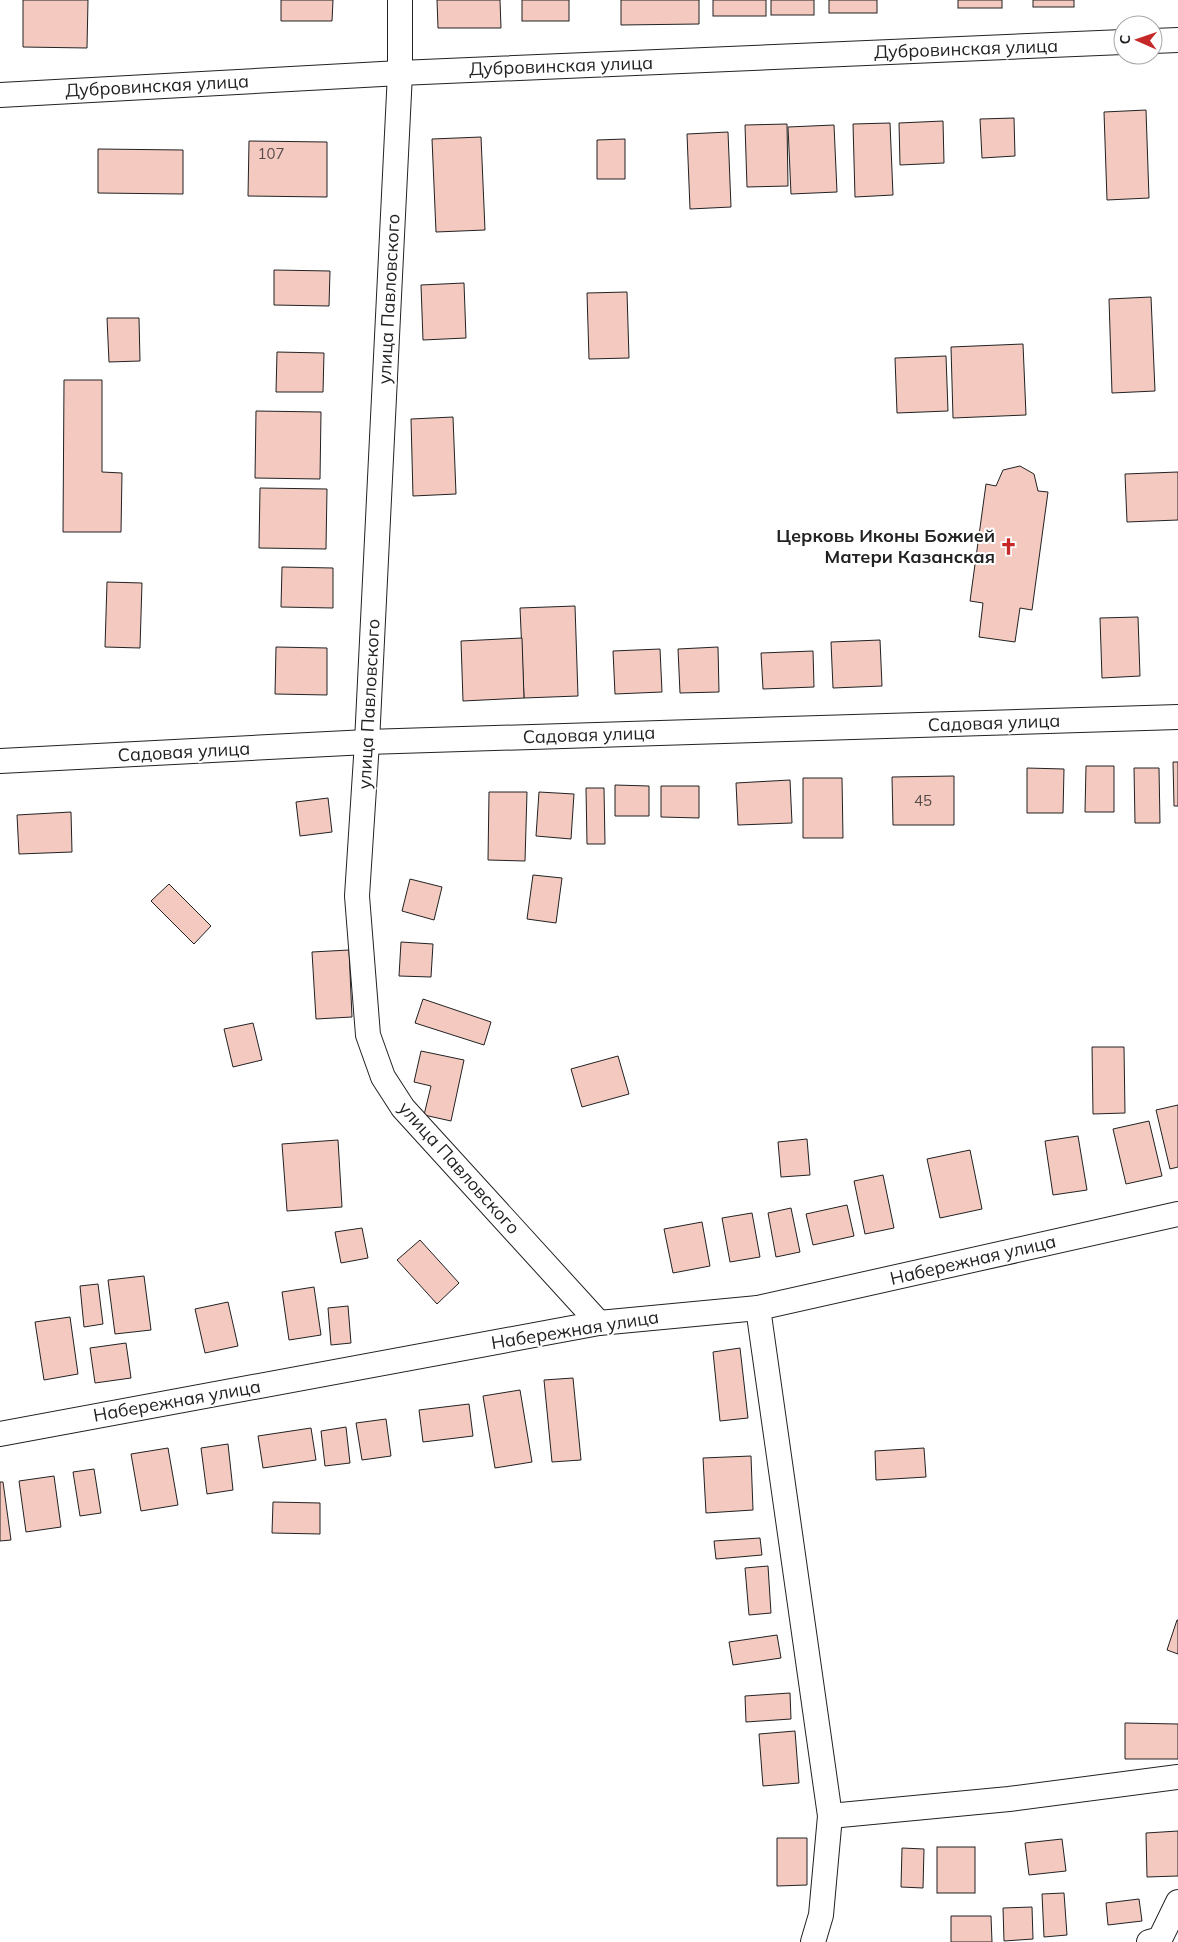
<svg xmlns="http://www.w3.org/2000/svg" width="1178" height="1942" viewBox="0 0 1178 1942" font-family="Mulish,sans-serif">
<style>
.building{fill:#f3c9c0;stroke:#222}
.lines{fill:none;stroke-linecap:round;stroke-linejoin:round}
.minor-casing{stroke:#222;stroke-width:26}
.minor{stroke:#fff;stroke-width:24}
.labels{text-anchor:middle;stroke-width:4;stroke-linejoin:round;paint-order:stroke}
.number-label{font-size:15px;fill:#564c4a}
.street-label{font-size:18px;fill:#222;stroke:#fff}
.poi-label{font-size:18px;font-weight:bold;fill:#222;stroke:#fff;text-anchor:end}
</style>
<rect width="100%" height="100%" fill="#fff"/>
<g class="building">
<path d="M23 0H88L87 48 23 47Z"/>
<path d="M281 0H333L332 21H281Z"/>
<path d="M437 0H500L501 28H438Z"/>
<rect x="522" y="0" width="47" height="21"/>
<path d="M621 0H699V24L621 25Z"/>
<rect x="713" y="0" width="53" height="16"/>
<rect x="771" y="0" width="43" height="15"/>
<rect x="829" y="0" width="48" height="13"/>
<rect x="958" y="0" width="44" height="8"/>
<rect x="1033" y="0" width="41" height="7"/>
<path d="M1146 110 1149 198 1107 200 1104 112Z"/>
<path d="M1014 118 1015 156 982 158 980 119Z"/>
<path d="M943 121 944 163 900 165 899 123Z"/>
<path d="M890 123 893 195 855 197 853 124Z"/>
<path d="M787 124 788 186 747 187 745 125Z"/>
<path d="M834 125 837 192 791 194 788 127Z"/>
<path d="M728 132 731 207 690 209 687 134Z"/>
<path d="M481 137 485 230 436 232 432 139Z"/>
<path d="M625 139V179H597V140Z"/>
<path d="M249 141 327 142V197L248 196Z"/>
<path d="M98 149 183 150V194L98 193Z"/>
<path d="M274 270 330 271 329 306 274 305Z"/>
<path d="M464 283 466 338 423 340 421 285Z"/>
<path d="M627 292 629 358 589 359 587 293Z"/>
<path d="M1151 297 1155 391 1112 393 1109 299Z"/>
<path d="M107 318H139L140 361 109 362Z"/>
<path d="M1023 344 1026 415 953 418 951 347Z"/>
<path d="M277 352 324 353 323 392H276Z"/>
<path d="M946 356 948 411 897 413 895 358Z"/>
<path d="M64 380H102V472L122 473 121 532H63Z"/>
<path d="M256 411 321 412 320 479 255 478Z"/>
<path d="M453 417 456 494 413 496 411 419Z"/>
<path d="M1020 466 1034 474 1038 491 1048 492 1032 610 1020 608 1015 642 979 637 983 603 970 601 986 484 996 486 1003 470Z"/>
<path d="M1178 472V520L1127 522 1125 474Z"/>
<path d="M260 488 327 489 326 549 259 548Z"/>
<path d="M282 567 333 568V608L281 607Z"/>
<path d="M107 582 142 583 140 648 105 647Z"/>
<path d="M575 606 578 696 524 698 520 608Z"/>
<path d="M1138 617 1140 676 1102 678 1100 618Z"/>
<path d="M522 638 524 698 463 701 461 641Z"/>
<path d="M880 640 882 686 833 688 831 642Z"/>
<path d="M276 647 327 648V695L275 694Z"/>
<path d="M718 647 719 692 680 693 678 649Z"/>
<path d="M660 649 662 692 615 694 613 651Z"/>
<path d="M813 651 814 687 763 689 761 653Z"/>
<path d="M1173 762H1178V806H1174Z"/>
<path d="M1086 766H1114V812H1085Z"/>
<path d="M1027 768 1064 769 1063 813H1027Z"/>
<path d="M1134 768H1159L1160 823H1135Z"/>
<path d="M954 776V825H893L892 777Z"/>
<path d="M803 778H842L843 838H803Z"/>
<path d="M790 780 792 823 738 825 736 783Z"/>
<path d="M615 785 649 786V816H615Z"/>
<path d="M661 786H699V818L661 817Z"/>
<path d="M586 788H604L605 844H587Z"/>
<path d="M489 792H527L525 861 488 860Z"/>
<path d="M539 792 574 794 571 839 536 836Z"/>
<path d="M328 798 332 832 300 836 296 802Z"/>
<path d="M71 812 72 852 19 854 17 815Z"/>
<path d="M533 875 562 878 556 923 527 919Z"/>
<path d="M410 879 442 887 434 920 402 911Z"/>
<path d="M169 884 211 926 194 944 151 901Z"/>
<path d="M401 942 433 944 431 977 399 976Z"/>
<path d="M349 950 352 1017 316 1019 312 952Z"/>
<path d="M423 999 491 1022 484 1045 415 1023Z"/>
<path d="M253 1023 262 1060 233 1067 224 1029Z"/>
<path d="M1092 1047H1124L1125 1113 1093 1114Z"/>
<path d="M421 1051 464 1060 451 1121 424 1115 431 1086 414 1082Z"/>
<path d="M618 1056 629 1094 582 1107 571 1069Z"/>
<path d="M1178 1105V1167L1170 1169 1156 1110Z"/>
<path d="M1149 1121 1162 1176 1126 1184 1113 1129Z"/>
<path d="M1078 1136 1087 1190 1053 1195 1045 1141Z"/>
<path d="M807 1139 810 1175 781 1177 778 1142Z"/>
<path d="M338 1140 342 1207 287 1211 282 1144Z"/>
<path d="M970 1150 982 1209 940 1218 927 1159Z"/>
<path d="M883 1175 894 1228 865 1234 854 1181Z"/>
<path d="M847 1205 854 1236 813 1245 806 1214Z"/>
<path d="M791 1208 800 1252 776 1257 768 1213Z"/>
<path d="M752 1213 760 1257 730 1262 722 1218Z"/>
<path d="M702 1222 710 1266 673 1273 664 1229Z"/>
<path d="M362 1228 368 1258 341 1263 335 1232Z"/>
<path d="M420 1240 459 1283 437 1304 397 1260Z"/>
<path d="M144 1276 151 1330 115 1334 108 1280Z"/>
<path d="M98 1284 103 1324 84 1327 80 1286Z"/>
<path d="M314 1287 321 1335 289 1340 282 1292Z"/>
<path d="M228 1302 238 1346 205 1353 195 1309Z"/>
<path d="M348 1306 351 1343 331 1345 328 1308Z"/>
<path d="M70 1317 78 1374 44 1380 35 1322Z"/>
<path d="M126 1343 131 1378 95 1383 90 1348Z"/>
<path d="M740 1348 748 1418 720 1421 713 1352Z"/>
<path d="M573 1378 581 1460 552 1462 544 1380Z"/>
<path d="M520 1390 532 1462 495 1468 483 1396Z"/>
<path d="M469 1404 473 1436 423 1442 419 1410Z"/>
<path d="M386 1419 391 1456 362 1460 356 1423Z"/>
<path d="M346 1427 350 1463 325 1466 321 1431Z"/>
<path d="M311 1428 316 1460 263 1468 258 1436Z"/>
<path d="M228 1444 233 1490 207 1494 201 1448Z"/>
<path d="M168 1448 178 1505 141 1511 131 1454Z"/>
<path d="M924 1448 926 1477 876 1480 875 1451Z"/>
<path d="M751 1456 753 1510 706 1513 703 1458Z"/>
<path d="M94 1469 101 1513 80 1516 73 1472Z"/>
<path d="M54 1476 61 1527 26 1532 19 1481Z"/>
<path d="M0 1482H3L11 1540 0 1541Z"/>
<path d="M273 1502 320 1503V1534L272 1533Z"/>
<path d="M760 1538 762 1555 716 1559 714 1541Z"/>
<path d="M768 1566 771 1613 749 1615 745 1568Z"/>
<path d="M1177 1620H1178V1654L1167 1650Z"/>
<path d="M777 1635 781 1658 733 1665 729 1642Z"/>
<path d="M790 1693 791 1719 746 1722 745 1696Z"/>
<path d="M1125 1723 1178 1724V1759H1125Z"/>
<path d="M795 1731 799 1783 763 1786 759 1734Z"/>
<path d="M1178 1831V1876L1147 1877 1146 1833Z"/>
<path d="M777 1838H807V1885L777 1886Z"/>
<path d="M1062 1839 1066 1871 1029 1875 1025 1843Z"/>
<rect x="937" y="1847" width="38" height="46"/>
<path d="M902 1848 924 1849 923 1888 901 1887Z"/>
<path d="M1064 1893 1067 1935 1044 1937 1042 1894Z"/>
<path d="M1139 1899 1142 1921 1108 1925 1106 1903Z"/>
<path d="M1032 1907 1033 1939 1004 1941 1003 1908Z"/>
<path d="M951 1916H991L992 1942H951Z"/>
</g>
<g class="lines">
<defs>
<g id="minor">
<path d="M400 0V73L367 742 357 896 368 1035 383 1077 403 1108 599 1323"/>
<path d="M1153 41 1178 40"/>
<path d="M0 95 400 73 1123 42"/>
<path d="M0 761 367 742 1178 717"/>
<path d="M758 1308 830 1816 821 1915 813 1942"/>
<path d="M0 1434 599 1323 758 1308 1178 1214"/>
<path d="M830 1816 1009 1799 1178 1777"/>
<path d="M1149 1942 1160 1939 1178 1902"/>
</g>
</defs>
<use href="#minor" class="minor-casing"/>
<use href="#minor" class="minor"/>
</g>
<defs>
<symbol id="church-bare" viewBox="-9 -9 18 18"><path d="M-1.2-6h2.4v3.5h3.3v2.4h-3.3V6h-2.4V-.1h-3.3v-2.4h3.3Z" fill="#c62828" stroke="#fff" stroke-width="2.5" paint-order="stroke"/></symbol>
</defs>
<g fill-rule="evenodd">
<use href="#church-bare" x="996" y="534" width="25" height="25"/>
</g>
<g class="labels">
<g class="number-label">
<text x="271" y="159">107</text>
<text x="923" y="806">45</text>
</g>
<g class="street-label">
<text transform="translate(966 49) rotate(-2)" y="6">Дубровинская улица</text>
<text transform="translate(561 66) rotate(-2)" y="6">Дубровинская улица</text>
<text transform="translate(157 86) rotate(-3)" y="6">Дубровинская улица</text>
<text transform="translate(389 299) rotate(-87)" y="6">улица Павловского</text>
<text transform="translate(369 704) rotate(-87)" y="6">улица Павловского</text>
<text transform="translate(994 723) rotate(-2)" y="6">Садовая улица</text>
<text transform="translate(589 735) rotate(-2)" y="6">Садовая улица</text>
<text transform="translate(184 752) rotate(-3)" y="6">Садовая улица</text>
<text transform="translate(459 1168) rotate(48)" y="6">улица Павловского</text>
<text transform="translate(973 1260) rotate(-13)" y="6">Набережная улица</text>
<text transform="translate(575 1330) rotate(-9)" y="6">Набережная улица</text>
<text transform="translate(177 1401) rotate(-10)" y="6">Набережная улица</text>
</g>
<g class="poi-label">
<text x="995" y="542">Церковь Иконы Божией<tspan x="995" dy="21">Матери Казанская</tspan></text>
</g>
</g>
<g transform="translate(1138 40) rotate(272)"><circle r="24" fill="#ffffff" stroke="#a7a7a7"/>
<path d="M0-4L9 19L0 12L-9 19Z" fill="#c62828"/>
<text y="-8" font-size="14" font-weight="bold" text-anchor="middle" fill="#222222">С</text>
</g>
</svg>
